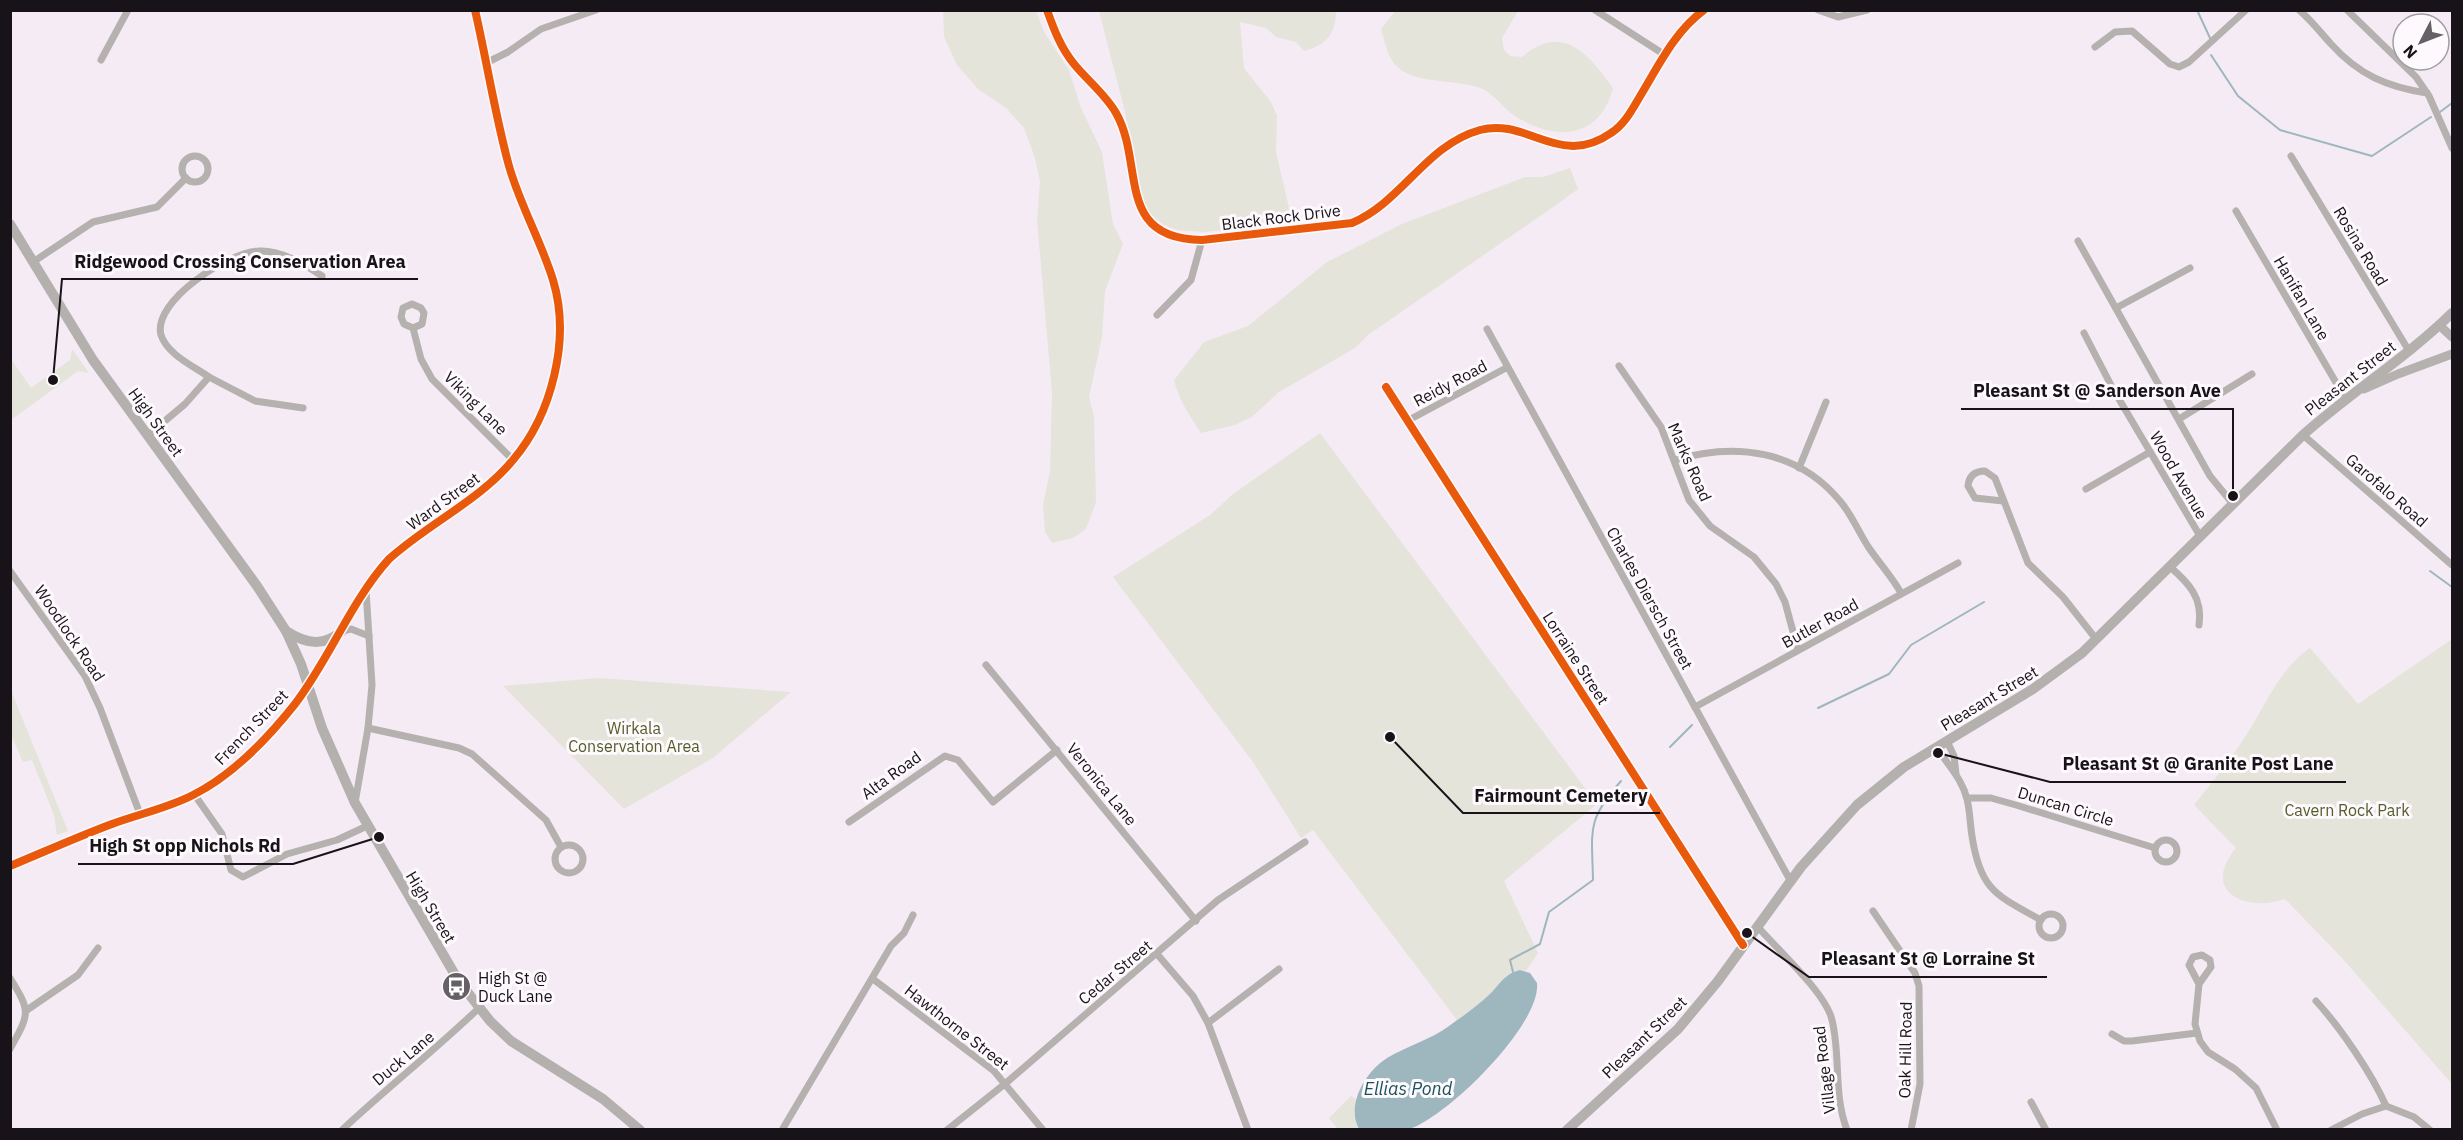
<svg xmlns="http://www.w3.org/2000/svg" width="2463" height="1140" viewBox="0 0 2463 1140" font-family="'IBM Plex Sans',sans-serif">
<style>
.green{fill:#e5e4db}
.water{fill:#9eb6be}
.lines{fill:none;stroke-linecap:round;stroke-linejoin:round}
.stream{stroke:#9eb6be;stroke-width:2}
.minor{stroke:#b4b1ae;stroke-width:7}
.tertiary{stroke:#b4b1ae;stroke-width:9}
.secondary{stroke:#b4b0ae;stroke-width:10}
.cycleway-casing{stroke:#fdf9fd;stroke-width:11}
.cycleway{stroke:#e8590c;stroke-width:8}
.labels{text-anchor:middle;stroke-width:6;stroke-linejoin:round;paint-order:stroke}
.street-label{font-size:16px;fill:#181319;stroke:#fdf9fd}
.park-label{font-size:16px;fill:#545d29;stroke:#fdf9fd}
.poi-label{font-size:16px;fill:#181319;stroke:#fdf9fd;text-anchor:start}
.water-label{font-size:18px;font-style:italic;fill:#18535a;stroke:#fdf9fd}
.leader{fill:none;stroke:#181319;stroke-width:2}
.callout-dot{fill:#181319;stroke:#fdf9fd;stroke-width:2}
.callout-label{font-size:18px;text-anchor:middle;font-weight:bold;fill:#181319;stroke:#fdf9fd;stroke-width:6;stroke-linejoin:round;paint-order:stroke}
</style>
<rect width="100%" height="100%" fill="#f5ebf5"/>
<g class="green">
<path d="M1396 10 1518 11 1502 38 1504 50 1510 56 1522 57C1563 22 1588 54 1613 88 1599 142 1551 141 1512 114 1501 106 1493 92 1480 88 1455 78 1405 86 1391 59 1386 50 1384 39 1381 29Z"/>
<path d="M943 11H1036L1044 32 1069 70 1081 108 1102 152 1113 224 1123 244 1105 291 1102 337 1089 397 1094 416 1096 502 1086 529 1073 538 1052 543 1045 532 1043 505 1050 471 1052 393 1037 220 1040 181 1035 158 1024 128 1006 108 978 89 957 65 944 37Z"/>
<path d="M1099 11H1336C1336 34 1326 45 1304 51L1296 42 1276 37 1266 28 1240 22 1244 68 1271 102 1277 116 1276 152 1290 212 1289 222 1205 232 1177 230 1164 225 1148 212 1142 198 1125 112Z"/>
<path d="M1570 168 1578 189 1556 205 1368 335 1355 348 1279 392 1252 417 1235 425 1201 433C1190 416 1178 399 1174 380L1204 342 1248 326 1327 262 1402 224 1525 177H1543Z"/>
<path d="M72 349 89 373 78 371 11 420V359L31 388 70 360Z"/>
<path d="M1320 433 1597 804 1504 881 1538 953 1526 971C1509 967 1501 983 1491 993 1481 1003 1468 1011 1457 1020L1313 830 1301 838 1253 762 1113 577 1210 515 1233 494Z"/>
<path d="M2452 639V1081L2451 1083 2342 958 2285 899C2245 913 2200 891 2236 848L2194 805C2212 782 2231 759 2247 734 2266 704 2280 668 2310 648L2358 704Z"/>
<path d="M599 678 791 692 713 758 624 809 503 686Z"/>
<path d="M10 688 68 831 57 835 54 815 32 760 23 762 11 735Z"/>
<path d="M1351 1096 1356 1099V1124L1359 1129H1338L1329 1118Z"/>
</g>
<path class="water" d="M1520 970 1530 973 1537 983C1541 1025 1448 1116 1410 1129 1396 1133 1374 1130 1359 1129 1346 1105 1365 1072 1387 1058 1407 1046 1430 1040 1449 1026 1463 1016 1480 1004 1492 992 1501 982 1506 973 1520 970Z"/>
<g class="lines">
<g class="stream">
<path d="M2197 10 2210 38"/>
<path d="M2211 55 2238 96 2280 130 2372 156 2431 117"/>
<path d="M2440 112 2452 103"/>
<path d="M2430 571 2452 587"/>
<path d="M1818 708 1889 674 1911 645 1984 602"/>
<path d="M1670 747 1692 725"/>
<path d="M1513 972 1510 960 1540 944 1549 912 1593 880C1592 829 1586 821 1621 781"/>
</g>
<g class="minor">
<path d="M1047 10C1054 30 1061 48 1074 64 1087 80 1106 95 1116 113 1145 164 1114 239 1202 240L1352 223C1402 202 1426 145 1480 130 1527 117 1560 169 1611 133 1624 125 1632 110 1639 98 1658 67 1674 32 1704 10"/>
<path d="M1595 10 1665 55"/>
<path d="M1818 10 1838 17 1867 10"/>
<path d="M2299 10C2311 20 2321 33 2331 44 2359 75 2387 87 2427 93"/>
<path d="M2347 10 2416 77 2429 96 2452 148"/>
<path d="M2095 47 2115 32 2132 31 2170 64 2179 67 2189 62 2246 10"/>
<path d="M101 60 128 10"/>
<path d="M488 62 508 52 541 29 596 10"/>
<path d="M2291 156 2409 351"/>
<circle cx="195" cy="169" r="13"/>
<path d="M2236 211 2345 398"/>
<path d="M2078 241 2210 476 2233 504"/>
<path d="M33 262 93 222 157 207 186 178"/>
<path d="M2116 308 2190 268"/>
<path d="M1157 315 1191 280 1202 240"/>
<path d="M413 328 404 324 401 317 403 308 412 304 421 308 424 313 422 324 413 328 421 359 432 379 513 460"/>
<path d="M1487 329 1790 880"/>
<path d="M2084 333 2113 389 2200 536"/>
<path d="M1619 366 1661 427 1689 500 1710 526 1754 557 1776 584 1785 602 1798 650"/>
<path d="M209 377 255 401 303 408"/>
<path d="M1386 387 1743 945"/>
<path d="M2179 419 2252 374"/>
<path d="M1407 421 1506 368"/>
<path d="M2303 435 2452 565"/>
<path d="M147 436 185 404 209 377C193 366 167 354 161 335 152 301 230 251 259 251 281 250 304 264 322 276"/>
<path d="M1675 460C1735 442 1798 450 1840 501 1852 515 1859 533 1869 548 1880 564 1892 577 1901 593"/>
<path d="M1799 468 1826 402"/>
<path d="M2086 489 2150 452"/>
<path d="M2003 501 1975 498 1968 486C1969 476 1975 471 1985 471L1995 478 2028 563 2063 597 2096 639"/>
<path d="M2169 566C2189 583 2203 598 2199 625"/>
<path d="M10 571 85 676 100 708 140 814"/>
<path d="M342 631 351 629 369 636"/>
<path d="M986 665 1196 921"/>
<path d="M1695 707 1958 563"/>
<path d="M368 728 459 748 472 754 546 820 561 847"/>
<path d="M1947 741 1954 756 1956 774"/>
<path d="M1937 747C1947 765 1962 778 1967 799 1970 811 1970 824 1972 836 1980 890 1996 895 2041 920"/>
<path d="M194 794 222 834 231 870 243 877 287 854 337 840 367 826"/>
<path d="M1967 798H1991L2016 805 2155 848"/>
<path d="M355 803 368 728 372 685 366 590"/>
<path d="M849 822 945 756 958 760 993 802 1057 750"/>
<circle cx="2166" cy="851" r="11"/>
<circle cx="569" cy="859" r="14"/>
<path d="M1873 911 1915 973 1919 986 1920 1084 1911 1130"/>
<circle cx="2051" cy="926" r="12"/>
<path d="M1757 926C1776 948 1826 993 1832 1020 1841 1056 1833 1094 1847 1130"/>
<path d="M1157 954 1193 996 1208 1023 1248 1130"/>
<path d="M10 978C32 1013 29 1014 10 1049"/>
<path d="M873 979 994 1071 1043 1130"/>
<path d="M2199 984 2189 965 2193 957 2202 955 2210 960 2211 967 2199 984 2195 1024 2200 1041 2208 1052 2235 1069 2256 1088 2277 1130"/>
<path d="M2316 1001C2340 1027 2372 1074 2386 1106L2414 1117 2430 1130"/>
<path d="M27 1010 78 975 98 948"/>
<path d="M1208 1023 1279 969"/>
<path d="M2112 1034 2124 1041H2132L2197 1033"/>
<path d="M2031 1102 2046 1130"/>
<path d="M342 1130C387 1088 435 1050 479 1008"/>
<path d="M782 1130 891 946 904 933 913 915"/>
<path d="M947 1130 1006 1083 1218 900 1305 842"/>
<path d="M2331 1130 2362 1114 2386 1106"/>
</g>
<g class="tertiary">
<path d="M2439 325 2452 337"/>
<path d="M2364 389 2398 374 2452 354"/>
<path d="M10 866C44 852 77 837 112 824 139 814 168 808 193 795 233 775 268 738 295 704 330 658 351 601 389 559 429 523 479 501 513 460 552 414 571 339 553 280 541 241 520 205 509 166 495 115 487 62 475 10"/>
</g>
<g class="secondary">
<path d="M10 224 93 360 257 586 286 631 301 664 322 728 355 803 458 980 490 1021 511 1041 603 1099 640 1130"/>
<path d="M286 631C306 644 324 647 342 631"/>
<path d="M1567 1130 1678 1029 1718 981 1801 867 1857 805 1904 767 2033 689 2082 653 2303 435C2351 392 2406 358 2452 313"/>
</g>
<defs>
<g id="cycleway">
<path d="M1047 10C1054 30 1061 48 1074 64 1087 80 1106 95 1116 113 1145 164 1114 239 1202 240L1352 223C1402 202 1426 145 1480 130 1527 117 1560 169 1611 133 1624 125 1632 110 1639 98 1658 67 1674 32 1704 10"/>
<path d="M1386 387 1743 945"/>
<path d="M10 866C44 852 77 837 112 824 139 814 168 808 193 795 233 775 268 738 295 704 330 658 351 601 389 559 429 523 479 501 513 460 552 414 571 339 553 280 541 241 520 205 509 166 495 115 487 62 475 10"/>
</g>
</defs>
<use href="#cycleway" class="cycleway-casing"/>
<use href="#cycleway" class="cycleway"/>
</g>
<defs>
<symbol id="bus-disc" viewBox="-11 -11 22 22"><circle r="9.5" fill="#655f66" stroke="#fdf9fd"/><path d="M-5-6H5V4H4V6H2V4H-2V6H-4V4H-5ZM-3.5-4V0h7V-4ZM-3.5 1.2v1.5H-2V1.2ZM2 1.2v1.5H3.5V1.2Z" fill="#fff"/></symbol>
</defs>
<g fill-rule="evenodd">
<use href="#bus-disc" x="440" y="970" width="33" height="33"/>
</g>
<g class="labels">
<g class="street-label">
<text transform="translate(1281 217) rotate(-7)" y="6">Black Rock Drive</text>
<text transform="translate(2361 246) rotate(59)" y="6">Rosina Road</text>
<text transform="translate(2302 298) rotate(60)" y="6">Hanifan Lane</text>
<text transform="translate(2350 378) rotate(-38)" y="6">Pleasant Street</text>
<text transform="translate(1450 383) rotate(-28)" y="6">Reidy Road</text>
<text transform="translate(476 403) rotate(45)" y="6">Viking Lane</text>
<text transform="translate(156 422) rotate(54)" y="6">High Street</text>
<text transform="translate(1690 462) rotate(66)" y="6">Marks Road</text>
<text transform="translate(2179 475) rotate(60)" y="6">Wood Avenue</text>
<text transform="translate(2387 490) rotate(41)" y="6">Garofalo Road</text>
<text transform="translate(443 501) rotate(-36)" y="6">Ward Street</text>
<text transform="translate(1650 598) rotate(61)" y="6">Charles Diersch Street</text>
<text transform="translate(1820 623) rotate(-29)" y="6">Butler Road</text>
<text transform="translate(70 633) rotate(56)" y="6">Woodlock Road</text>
<text transform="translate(1576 658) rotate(57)" y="6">Lorraine Street</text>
<text transform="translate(1989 698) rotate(-31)" y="6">Pleasant Street</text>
<text transform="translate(251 727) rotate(-46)" y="6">French Street</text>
<text transform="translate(891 775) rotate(-36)" y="6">Alta Road</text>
<text transform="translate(1102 784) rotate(51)" y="6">Veronica Lane</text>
<text transform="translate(2066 806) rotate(17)" y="6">Duncan Circle</text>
<text transform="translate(431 907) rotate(59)" y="6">High Street</text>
<text transform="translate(1115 972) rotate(-40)" y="6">Cedar Street</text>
<text transform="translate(957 1027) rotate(38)" y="6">Hawthorne Street</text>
<text transform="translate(1644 1037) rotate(-44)" y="6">Pleasant Street</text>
<text transform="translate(1905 1050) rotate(-89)" y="6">Oak Hill Road</text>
<text transform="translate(403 1058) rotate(-40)" y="6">Duck Lane</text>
<text transform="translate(1824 1070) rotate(-97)" y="6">Village Road</text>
</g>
<g class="park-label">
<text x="634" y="734">Wirkala<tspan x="634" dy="18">Conservation Area</tspan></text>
<text x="2347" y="816">Cavern Rock Park</text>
</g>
<g class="poi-label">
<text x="478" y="984">High St @<tspan x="478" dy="18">Duck Lane</tspan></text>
</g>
<g class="water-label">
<text x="1408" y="1095">Ellias Pond</text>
</g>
</g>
<path class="leader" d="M53 380L62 279H418M2233 496L2233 409H1961M1938 753L2050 782H2346M1390 737L1463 813H1660M379 837L293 864H78M1747 933L1809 977H2047"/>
<g class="callout-dot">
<circle cx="53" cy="380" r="6"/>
<circle cx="2233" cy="496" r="6"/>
<circle cx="1938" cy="753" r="6"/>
<circle cx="1390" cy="737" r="6"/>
<circle cx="379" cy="837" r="6"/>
<circle cx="1747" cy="933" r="6"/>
</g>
<g class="callout-label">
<text x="240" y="268">Ridgewood Crossing Conservation Area</text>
<text x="2097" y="397">Pleasant St @ Sanderson Ave</text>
<text x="2198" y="770">Pleasant St @ Granite Post Lane</text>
<text x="1561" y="802">Fairmount Cemetery</text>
<text x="185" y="852">High St opp Nichols Rd</text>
<text x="1928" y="965">Pleasant St @ Lorraine St</text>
</g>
<rect width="2463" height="1140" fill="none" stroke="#181319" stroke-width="24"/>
<g transform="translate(2421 42) rotate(228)"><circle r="28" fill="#fdf9fd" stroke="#a19da2" stroke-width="1.5"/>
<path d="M0-4.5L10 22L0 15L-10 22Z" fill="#655f66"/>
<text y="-9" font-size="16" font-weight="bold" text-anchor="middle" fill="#181319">N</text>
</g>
</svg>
